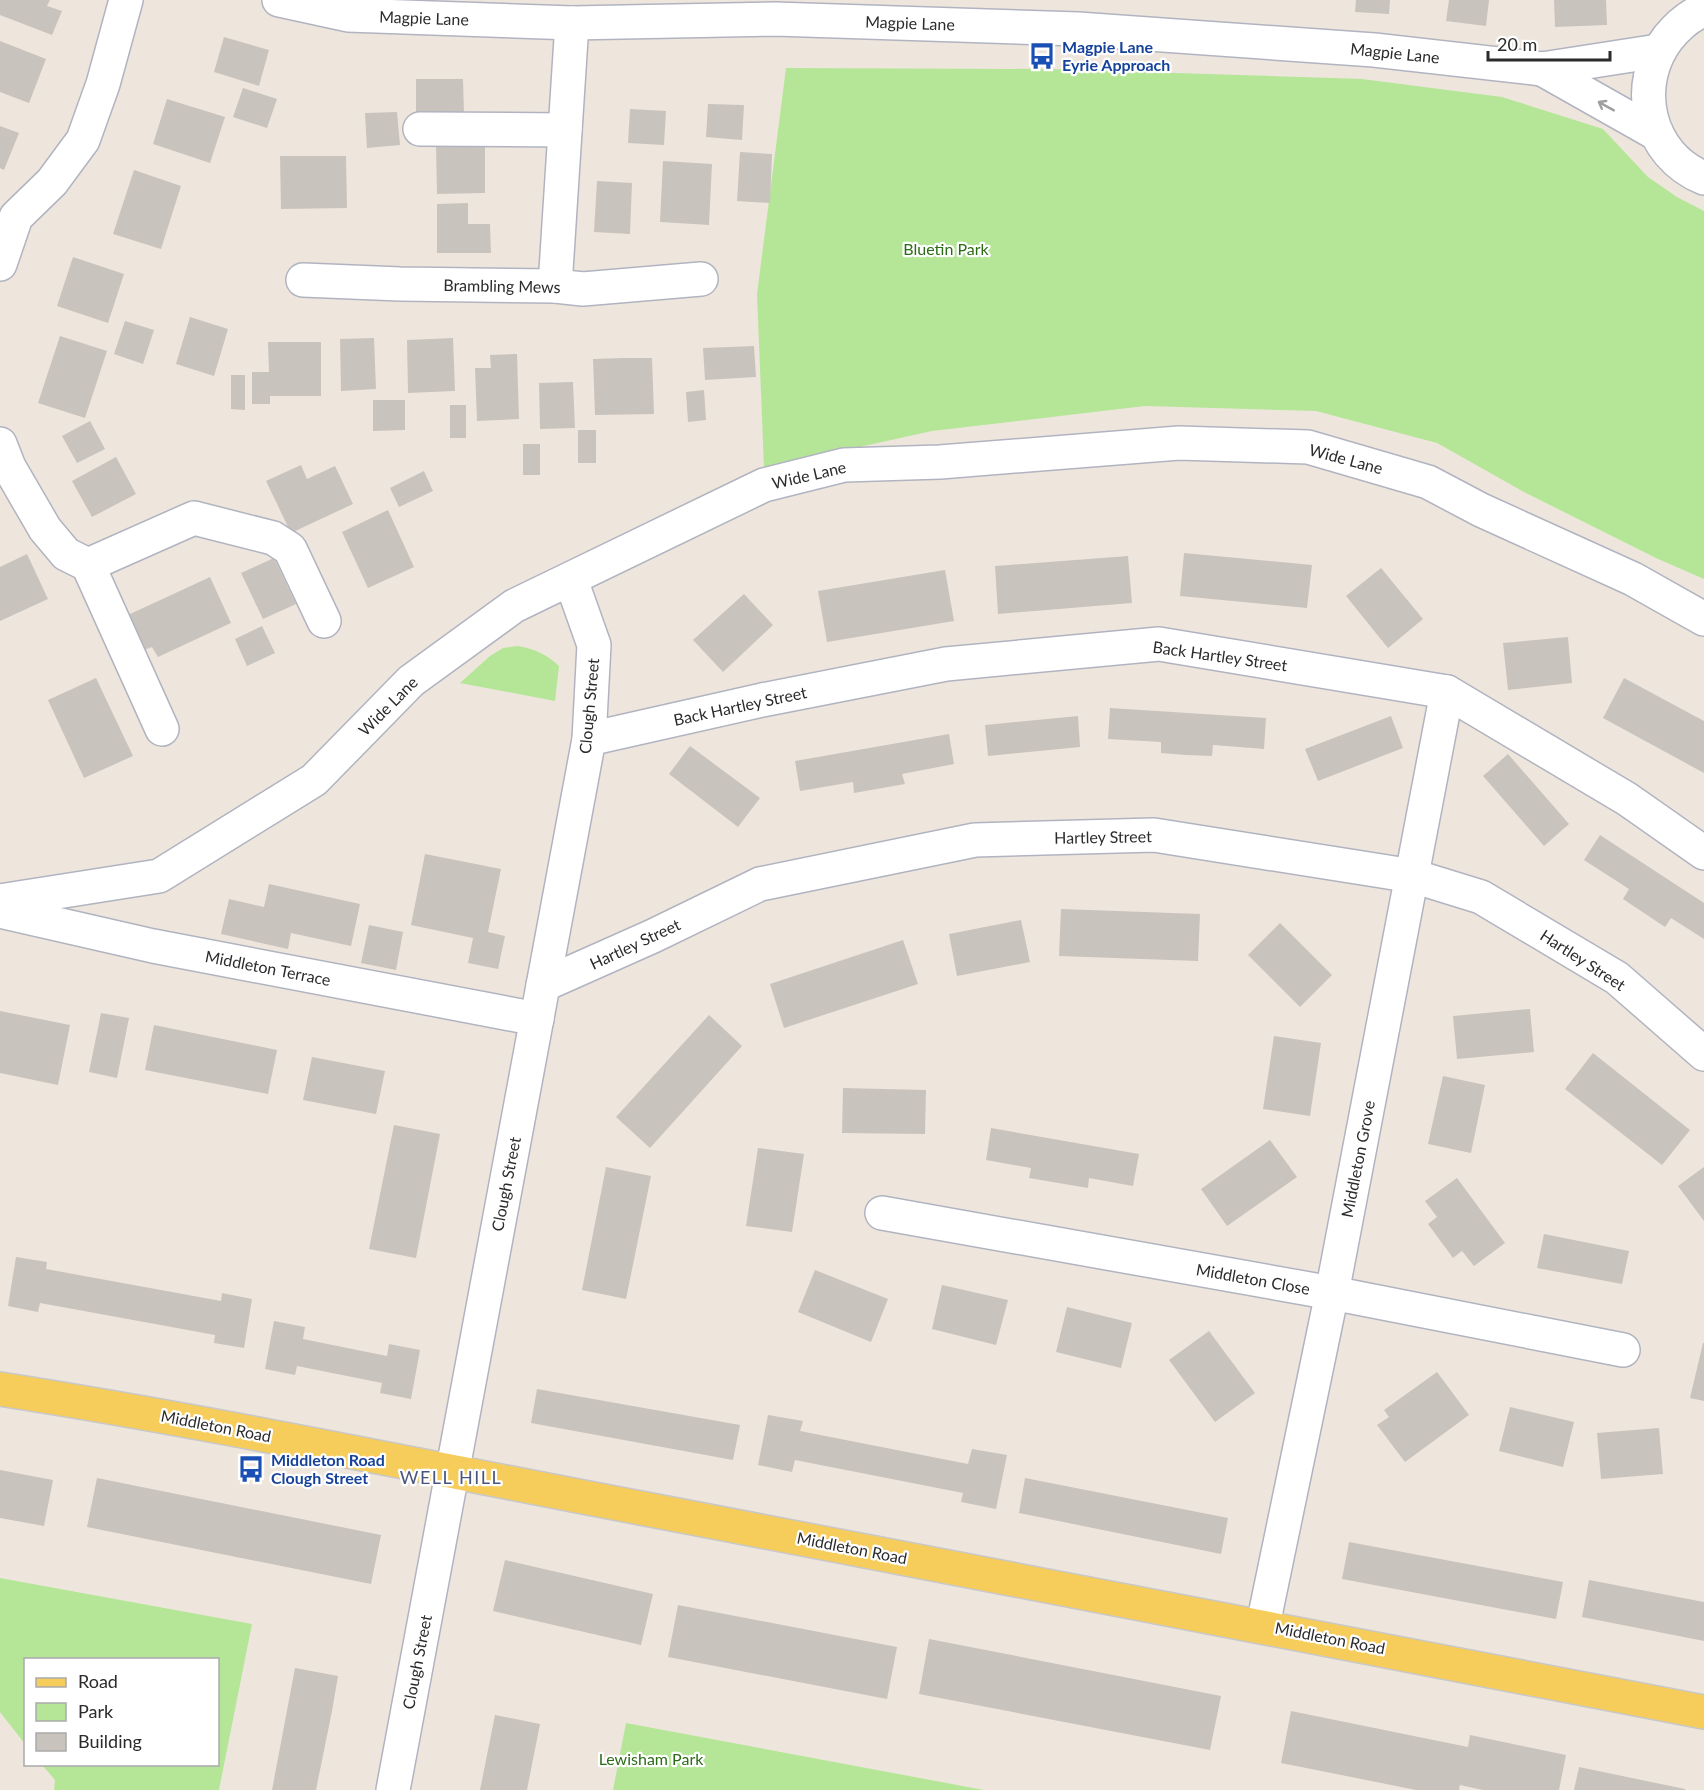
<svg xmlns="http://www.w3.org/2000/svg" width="1704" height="1790" viewBox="0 0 1704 1790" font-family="Lato,sans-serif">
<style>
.green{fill:#b5e698}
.building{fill:#c9c3bd}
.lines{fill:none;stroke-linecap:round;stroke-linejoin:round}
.minor-casing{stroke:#b1b4c0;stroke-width:36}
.major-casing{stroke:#c8c8c8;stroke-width:36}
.minor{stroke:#fff;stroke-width:33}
.major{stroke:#f6cc5a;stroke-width:33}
.oneway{stroke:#a0a0a0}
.labels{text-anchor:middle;stroke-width:4.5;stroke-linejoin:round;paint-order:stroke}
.street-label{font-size:16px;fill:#2b2b2b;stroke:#fff}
.transit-label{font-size:16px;font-weight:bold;fill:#164399;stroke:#fff;text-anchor:start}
.park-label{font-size:16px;fill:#2c6c17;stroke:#fff}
.neighbourhood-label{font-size:18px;letter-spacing:1.5px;fill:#4a557e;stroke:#fff}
</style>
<rect width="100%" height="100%" fill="#eee6dd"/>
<g class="green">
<path d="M786 68 1049 69 1362 79 1502 97 1603 129 1648 177 1677 197 1704 211V579L1658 559 1524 492 1437 443 1316 411 1145 406 932 431 764 468 757 294Z"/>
<path d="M518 646C535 649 546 654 559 666L555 701 460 683 490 656 503 648Z"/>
<path d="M0 1578 252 1624 219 1790H54L55 1780 42 1765 218 1764V1660H26L25 1744 0 1712Z"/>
<path d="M626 1723 984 1790H613Z"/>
</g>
<g class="building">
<path d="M0 0H50L47 6 62 11 52 35 0 15Z"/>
<path d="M1356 0H1390L1389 14 1355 12Z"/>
<path d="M1449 0H1489L1486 26 1446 21Z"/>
<path d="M1554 0H1606L1607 25 1555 27Z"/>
<path d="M224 37 269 50 259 86 214 72Z"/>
<path d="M0 41 46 59 29 103 0 92Z"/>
<path d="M416 79H463L464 114H416Z"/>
<path d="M243 88 277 99 267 128 233 117Z"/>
<path d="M167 99 225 117 210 163 153 144Z"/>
<path d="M708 104 744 105 742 140 706 137Z"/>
<path d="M630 109 666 111 664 145 628 143Z"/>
<path d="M397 112 400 145 367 148 365 113Z"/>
<path d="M0 126 19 133 4 170 0 168Z"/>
<path d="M485 144V193L437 194 436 145Z"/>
<path d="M740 152 772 154 770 203 737 201Z"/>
<path d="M280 156H346L347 208 281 209Z"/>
<path d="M663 161 712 164 709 225 660 222Z"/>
<path d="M134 170 181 186 161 249 113 234Z"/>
<path d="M597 181 632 183 630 234 594 232Z"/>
<path d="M468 203V224H490L491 253H437V204Z"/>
<path d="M73 257 124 274 108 323 57 306Z"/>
<path d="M190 317 228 329 214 376 176 364Z"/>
<path d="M125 321 154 330 143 364 114 354Z"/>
<path d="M60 336 107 351 85 418 38 403Z"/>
<path d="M374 338 376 389 341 391 340 339Z"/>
<path d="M453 338 455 391 408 393 407 340Z"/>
<path d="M268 342H321V396H270V404H252V372H269Z"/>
<path d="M754 346 756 377 705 380 703 348Z"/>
<path d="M517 354 519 419 477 421 475 368H491L490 355Z"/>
<path d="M623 358H652L654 414 595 415 593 359Z"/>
<path d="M231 375H245V410L231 409Z"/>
<path d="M573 382 575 428 540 429 539 383Z"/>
<path d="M704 390 706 420 688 422 686 392Z"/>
<path d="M373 400H405V430L373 431Z"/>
<rect x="450" y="405" width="16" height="33"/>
<path d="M90 421 105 449 77 463 62 436Z"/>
<rect x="578" y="430" width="18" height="33"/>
<rect x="523" y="444" width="17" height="31"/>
<path d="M116 457 136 494 92 517 72 481Z"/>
<path d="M301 465 307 479 335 466 353 504 291 533 266 481Z"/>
<path d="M424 471 433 491 399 507 390 488Z"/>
<path d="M388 510 414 567 368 588 342 532Z"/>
<path d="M1184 553 1312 565 1307 608 1180 596Z"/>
<path d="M27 554 48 599 0 621V567Z"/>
<path d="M1128 556 1132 603 998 614 995 566Z"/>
<path d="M274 558 296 604 263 619 241 573Z"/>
<path d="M1381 568 1423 619 1388 648 1346 596Z"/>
<path d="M945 570 954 621 827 642 818 591Z"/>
<path d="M210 577 231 623 158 657 152 647 144 650 128 615Z"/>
<path d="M744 594 773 625 723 672 693 640Z"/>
<path d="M262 626 275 653 247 666 235 639Z"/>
<path d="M1568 637 1572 683 1508 690 1503 643Z"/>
<path d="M96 678 133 756 84 778 48 700Z"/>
<path d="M1624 678 1704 721V773L1603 718Z"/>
<path d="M1110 708 1266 718 1264 749 1213 745 1212 756 1186 755 1161 753V742L1108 739Z"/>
<path d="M1078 716 1080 747 988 756 985 725Z"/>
<path d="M1391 716 1403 748 1318 781 1305 749Z"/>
<path d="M949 734 954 764 902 774 905 784 854 793 853 782 800 791 795 761Z"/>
<path d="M690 746 760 798 738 827 669 774Z"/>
<path d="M1508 754 1569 824 1544 846 1483 776Z"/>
<path d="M1600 835 1704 903V939L1671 918 1665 927 1623 899 1629 889 1584 860Z"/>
<path d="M425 854 501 869 488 932 505 936 498 969 468 963 473 938 411 925Z"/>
<path d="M269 884 360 904 351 946 291 933 288 949 221 934 229 899 264 907Z"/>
<path d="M1061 909 1200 914 1198 961 1059 956Z"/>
<path d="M1021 920 1030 962 957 976 949 934Z"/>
<path d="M1280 923 1332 975 1300 1007 1248 955Z"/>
<path d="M369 925 403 932 396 970 361 963Z"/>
<path d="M903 940 918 984 784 1028 770 984Z"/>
<path d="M1530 1009 1534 1052 1457 1059 1453 1016Z"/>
<path d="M0 1011 70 1025 58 1085 0 1073Z"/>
<path d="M101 1013 129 1018 117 1078 89 1072Z"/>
<path d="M709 1015 742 1046 650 1148 616 1117Z"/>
<path d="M154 1025 277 1050 268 1094 145 1070Z"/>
<path d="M1274 1036 1321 1043 1310 1116 1263 1109Z"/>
<path d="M1593 1053 1690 1130 1662 1165 1565 1089Z"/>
<path d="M312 1057 385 1071 376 1114 303 1100Z"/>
<path d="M1443 1076 1485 1085 1471 1153 1428 1144Z"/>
<path d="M843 1088 926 1090 925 1134 842 1133Z"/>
<path d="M394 1125 440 1134 416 1258 369 1249Z"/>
<path d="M991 1128 1139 1154 1133 1186 1089 1178 1088 1188 1029 1178 1031 1168 986 1160Z"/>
<path d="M1270 1140 1297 1177 1227 1226 1201 1189Z"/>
<path d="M758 1148 804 1154 792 1232 746 1226Z"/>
<path d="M606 1167 651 1176 626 1299 582 1290Z"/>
<path d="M1704 1167V1221L1678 1186Z"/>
<path d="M1457 1178 1505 1243 1474 1266 1462 1251 1453 1258 1428 1224 1437 1217 1425 1201Z"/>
<path d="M1544 1234 1629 1251 1622 1284 1537 1268Z"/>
<path d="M16 1257 47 1262 46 1269 221 1301 222 1293 252 1299 244 1348 214 1343 215 1335 84 1311 40 1303 38 1312 8 1306Z"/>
<path d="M815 1270 888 1299 871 1342 798 1312Z"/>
<path d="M942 1285 1008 1300 996 1345 932 1329Z"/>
<path d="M1067 1307 1132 1323 1121 1368 1056 1352Z"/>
<path d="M274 1321 305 1327 303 1339 387 1356 389 1344 420 1350 411 1399 380 1393 382 1383 297 1366 295 1375 265 1369Z"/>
<path d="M1209 1331 1255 1393 1215 1422 1169 1360Z"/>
<path d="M1703 1343H1704V1401L1690 1398Z"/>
<path d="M1437 1372 1469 1415 1405 1462 1377 1425 1389 1417 1384 1410Z"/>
<path d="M537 1389 740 1425 733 1460 531 1423Z"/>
<path d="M1510 1407 1574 1422 1563 1467 1499 1451Z"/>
<path d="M768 1415 803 1421 800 1431 968 1464 972 1449 1007 1455 996 1509 961 1502 963 1493 800 1461 795 1460 792 1472 758 1465Z"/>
<path d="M1659 1428 1663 1474 1601 1479 1597 1433Z"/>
<path d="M0 1470 53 1480 44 1526 0 1518Z"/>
<path d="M97 1478 381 1535 371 1584 87 1527Z"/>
<path d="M1025 1478 1228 1518 1221 1554 1019 1513Z"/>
<path d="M1349 1542 1563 1582 1556 1619 1342 1579Z"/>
<path d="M505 1560 653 1594 641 1645 493 1611Z"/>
<path d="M1589 1580 1704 1602V1641L1582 1617Z"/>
<path d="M678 1605 897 1647 887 1699 668 1657Z"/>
<path d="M929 1639 1221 1696 1210 1750 919 1694Z"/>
<path d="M295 1668 338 1676 332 1711 316 1790H272Z"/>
<path d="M1291 1711 1468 1747 1470 1735 1566 1755 1559 1790H1483L1460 1785 1459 1790H1416L1281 1763Z"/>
<path d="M495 1715 540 1724 527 1790H480Z"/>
<path d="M1579 1767 1685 1789V1790H1574Z"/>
</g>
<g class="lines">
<defs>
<g id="minor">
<path d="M279 0 348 15 572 23 775 19 1078 29 1374 50 1542 69 1658 51"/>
<path d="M1704 10C1690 15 1677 27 1668 38 1632 85 1647 155 1704 178"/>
<path d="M1542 69 1657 134"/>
<path d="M420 129 565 130"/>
<path d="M0 264 16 217 52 182 83 140 103 84 126 0"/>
<path d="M303 280 400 284 555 286 583 289 701 279"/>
<path d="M555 286 572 23"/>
<path d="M0 444 9 467 45 529 66 554 88 565 194 518 273 538 290 549 324 621"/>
<path d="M88 565 162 729"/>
<path d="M589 739 762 700 946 664 1159 644 1447 692 1627 799 1704 853"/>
<path d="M0 901 159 876 314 780 411 681 514 606 764 485 844 465 940 462 1179 443 1308 447 1428 482 1481 510 1633 579 1704 619"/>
<path d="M0 911 153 946 537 1019"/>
<path d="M543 985 653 936 760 884 975 840 1154 835 1413 876 1481 897 1617 978 1704 1054"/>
<path d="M882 1213 1332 1293 1623 1350"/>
<path d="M1263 1625 1332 1293 1447 692"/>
<path d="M393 1790 589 739 594 645 571 580"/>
</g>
<path id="major" d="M0 1389C218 1423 434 1469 651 1510 1002 1576 1353 1643 1704 1712"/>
</defs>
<use href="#minor" class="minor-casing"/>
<use href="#major" class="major-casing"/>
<use href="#minor" class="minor"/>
<use href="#major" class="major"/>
</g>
<defs><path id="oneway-shaft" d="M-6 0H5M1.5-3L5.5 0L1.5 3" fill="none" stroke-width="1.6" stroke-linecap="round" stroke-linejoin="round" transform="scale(1.5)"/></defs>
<use class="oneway" href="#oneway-shaft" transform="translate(1606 106) rotate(-151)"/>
<defs>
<symbol id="bus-bare" viewBox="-9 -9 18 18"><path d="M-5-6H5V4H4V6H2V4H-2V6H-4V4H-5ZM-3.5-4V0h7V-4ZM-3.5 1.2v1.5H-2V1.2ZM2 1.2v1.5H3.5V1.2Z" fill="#1a4fb4" stroke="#fff" stroke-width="2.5" paint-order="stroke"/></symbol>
</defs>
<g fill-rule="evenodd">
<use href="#bus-bare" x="1023" y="37" width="38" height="38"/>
<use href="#bus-bare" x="232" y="1450" width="38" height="38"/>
</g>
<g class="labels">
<g class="street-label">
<text transform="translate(424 18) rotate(2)" y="6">Magpie Lane</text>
<text transform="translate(910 23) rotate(2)" y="6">Magpie Lane</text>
<text transform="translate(1395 53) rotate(6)" y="6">Magpie Lane</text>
<text transform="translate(502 286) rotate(1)" y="6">Brambling Mews</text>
<text transform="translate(1346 459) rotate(15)" y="6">Wide Lane</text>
<text transform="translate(809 475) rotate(-13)" y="6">Wide Lane</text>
<text transform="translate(1220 656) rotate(8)" y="6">Back Hartley Street</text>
<text transform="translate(388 706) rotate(-45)" y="6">Wide Lane</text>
<text transform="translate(589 706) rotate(-85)" y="6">Clough Street</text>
<text transform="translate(740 706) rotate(-12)" y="6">Back Hartley Street</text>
<text transform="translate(1103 837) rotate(-1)" y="6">Hartley Street</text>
<text transform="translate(635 944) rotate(-25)" y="6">Hartley Street</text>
<text transform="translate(1583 960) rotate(33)" y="6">Hartley Street</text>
<text transform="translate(268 968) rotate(11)" y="6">Middleton Terrace</text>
<text transform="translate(1358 1159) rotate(-79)" y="6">Middleton Grove</text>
<text transform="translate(506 1184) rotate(-79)" y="6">Clough Street</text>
<text transform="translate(1253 1279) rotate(10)" y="6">Middleton Close</text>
<text transform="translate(216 1426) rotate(11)" y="6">Middleton Road</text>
<text transform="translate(852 1548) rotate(11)" y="6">Middleton Road</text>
<text transform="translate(1330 1638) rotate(11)" y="6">Middleton Road</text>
<text transform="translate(417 1662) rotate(-79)" y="6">Clough Street</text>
</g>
<g class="transit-label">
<text x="1062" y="53">Magpie Lane<tspan x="1062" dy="18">Eyrie Approach</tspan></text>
<text x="271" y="1466">Middleton Road<tspan x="271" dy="18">Clough Street</tspan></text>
</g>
<g class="park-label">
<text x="946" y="255">Bluetin Park</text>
<text x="651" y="1765">Lewisham Park</text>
</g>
<g class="neighbourhood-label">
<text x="451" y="1484">WELL HILL</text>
</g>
</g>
<rect x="24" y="1658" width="195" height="108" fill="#ffffff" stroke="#aaaaaa" stroke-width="1.5"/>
<rect x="36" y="1678" width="30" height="9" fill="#f6cc5a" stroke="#aaaaaa" stroke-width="1.5"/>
<text x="78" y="1688" font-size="18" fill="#2b2b2b">Road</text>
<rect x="36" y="1703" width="30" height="18" fill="#b5e698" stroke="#aaaaaa" stroke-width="1.5"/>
<text x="78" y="1718" font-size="18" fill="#2b2b2b">Park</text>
<rect x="36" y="1733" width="30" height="18" fill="#c9c3bd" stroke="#aaaaaa" stroke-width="1.5"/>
<text x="78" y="1748" font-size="18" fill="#2b2b2b">Building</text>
<path d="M1488 51v9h122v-9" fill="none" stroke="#2b2b2b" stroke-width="3"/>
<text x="1497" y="51" font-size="18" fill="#2b2b2b" stroke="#ffffff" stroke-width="4.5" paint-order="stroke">20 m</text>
</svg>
